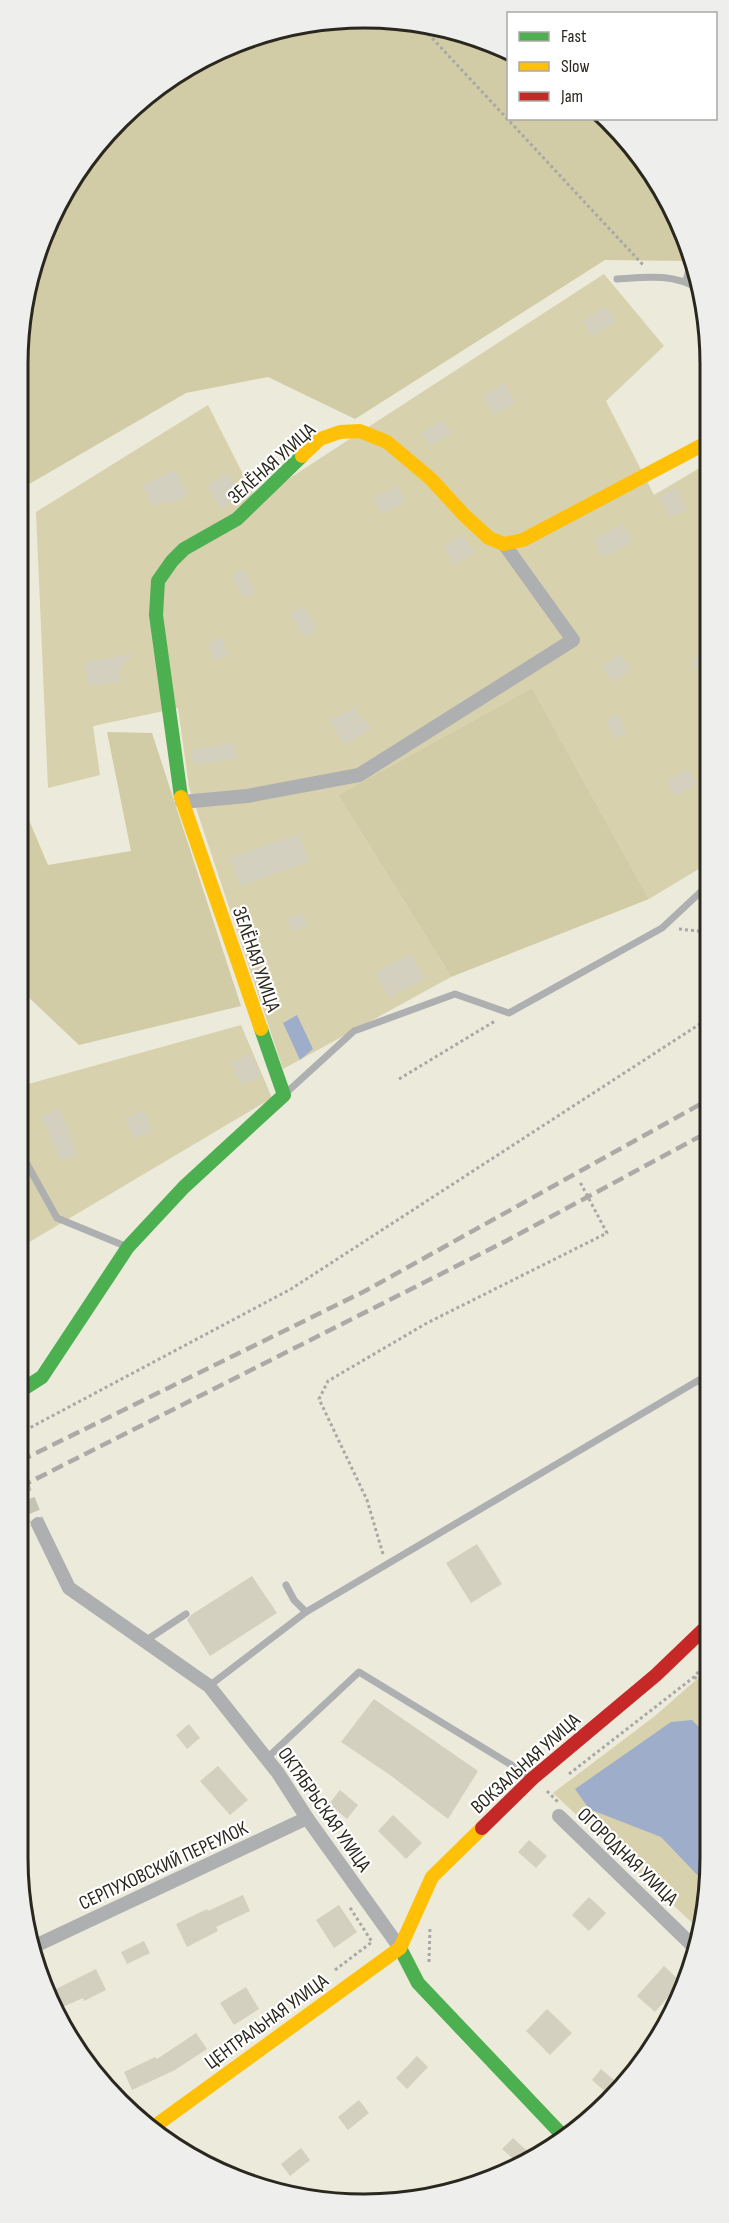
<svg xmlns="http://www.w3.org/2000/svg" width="729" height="2223" viewBox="0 0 729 2223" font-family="'Sofia Sans Condensed',sans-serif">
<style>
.green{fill:#d8d1ad}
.forest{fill:#d1cba6}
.water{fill:#9eaeca}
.building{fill:#d3d0bf}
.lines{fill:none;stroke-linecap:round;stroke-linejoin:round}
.street-tunnel{stroke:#c5c3b5;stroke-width:14;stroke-dasharray:14 7;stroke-linecap:butt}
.path{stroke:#a8a9a6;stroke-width:3;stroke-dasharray:3 3;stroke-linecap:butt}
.lane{stroke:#adafb0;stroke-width:7}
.street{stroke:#adafb0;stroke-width:14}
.fast{stroke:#4caf50;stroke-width:14}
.slow{stroke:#ffc107;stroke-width:14}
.jam{stroke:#c62828;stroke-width:14}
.rail{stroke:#abaaa6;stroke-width:4.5;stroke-dasharray:12 6;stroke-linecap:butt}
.labels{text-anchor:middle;stroke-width:4.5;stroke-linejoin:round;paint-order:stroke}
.street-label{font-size:20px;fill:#2a281e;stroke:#fff}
.rim{fill:none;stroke:#2a281e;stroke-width:3}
</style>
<rect width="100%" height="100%" fill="#eceadb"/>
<g class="green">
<path d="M604 274 664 346 606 401 654 495 708 463 707 864 649 899 532 688 338 795 451 977 283 1069 189 787 178 708 93 726 100 775 48 788 36 512 208 405 256 500Z"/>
<path d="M241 1025 272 1098 21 1247V1086Z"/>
<path d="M705 1672 704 1926 702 1932 553 1793 655 1716Z"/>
</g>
<g class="forest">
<path d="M297 25H432L508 53V118L604 119 625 136 675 212 690 261 605 260 355 419 268 377 186 393 24 487 25 297 77 172 172 76Z"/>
<path d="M532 688 649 899 451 977 338 795Z"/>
<path d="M107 732 152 733 241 1006 79 1045 22 991 23 806 48 865 131 851Z"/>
</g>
<g class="water">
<path d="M297 1015 313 1049 300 1060 283 1023Z"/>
<path d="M692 1720 705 1733 704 1882 661 1837 589 1809 575 1789 671 1722Z"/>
</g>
<g class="building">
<path d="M606 306 616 321 592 336 583 321Z"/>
<path d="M505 383 515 403 494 415 483 395Z"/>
<path d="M444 420 451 434 429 446 422 432Z"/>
<path d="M175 469 188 495 169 505 167 501 153 507 142 485Z"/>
<path d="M228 473 242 497 220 509 207 485Z"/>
<path d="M398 486 405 502 381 514 374 498Z"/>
<path d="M676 487 687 509 670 517 659 496Z"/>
<path d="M623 524 632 542 602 557 594 539Z"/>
<path d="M463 535 474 553 454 565 444 546Z"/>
<path d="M244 569 255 592 243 598 232 575Z"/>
<path d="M304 606 317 630 304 637 290 613Z"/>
<path d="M222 638 228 656 215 661 208 643Z"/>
<path d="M707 648V684L690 661Z"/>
<path d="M134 654 119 669 121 681 89 686 85 662Z"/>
<path d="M621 654 631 670 612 682 602 665Z"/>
<path d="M354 707 360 719 364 717 371 729 344 745 329 721Z"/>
<path d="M617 714 627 733 616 739 606 721Z"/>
<path d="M234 743 236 759 193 765 191 749Z"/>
<path d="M688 769 696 784 675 796 667 781Z"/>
<path d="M299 834 309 862 240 886 230 858Z"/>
<path d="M302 913 308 926 293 932 287 919Z"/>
<path d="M411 954 424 979 389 998 375 973Z"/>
<path d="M251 1054 261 1077 241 1085 231 1062Z"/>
<path d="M60 1109 77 1155 60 1161 42 1115Z"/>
<path d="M144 1110 153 1131 134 1139 125 1118Z"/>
<path d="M477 1544 502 1584 471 1603 446 1563Z"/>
<path d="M252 1576 277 1613 210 1656 187 1620 191 1615Z"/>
<path d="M374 1699 478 1771 448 1819 390 1775 341 1742Z"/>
<path d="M189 1724 200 1738 187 1749 176 1735Z"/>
<path d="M218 1766 248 1800 230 1815 200 1781Z"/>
<path d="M340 1790 358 1805 347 1819 329 1804Z"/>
<path d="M393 1815 422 1843 406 1859 378 1831Z"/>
<path d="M529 1840 547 1856 536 1868 518 1852Z"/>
<path d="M243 1895 250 1911 216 1927 218 1931 187 1947 176 1924 207 1909 208 1911Z"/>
<path d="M589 1897 606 1913 589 1931 572 1915Z"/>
<path d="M339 1905 357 1932 334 1948 316 1920Z"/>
<path d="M144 1941 150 1953 127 1964 121 1952Z"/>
<path d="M664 1966 681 1982 655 2012 637 1996Z"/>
<path d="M96 1969 106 1990 84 2001 83 1998 56 2010 46 1994Z"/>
<path d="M246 1987 259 2009 234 2025 220 2003Z"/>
<path d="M547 2009 572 2033 550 2055 526 2031Z"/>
<path d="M196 2033 207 2049 175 2070 132 2090 124 2072 155 2057 157 2059Z"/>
<path d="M417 2056 428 2067 407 2089 396 2078Z"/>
<path d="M601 2069 619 2084 609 2095 592 2080Z"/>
<path d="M359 2100 369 2113 348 2130 338 2117Z"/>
<path d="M513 2138 534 2157 519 2164 502 2149Z"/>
<path d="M301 2148 310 2160 290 2176 281 2164Z"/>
</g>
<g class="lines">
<path class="street-tunnel" d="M20 1480 38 1524"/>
<g class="path">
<path d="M420 25 644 266"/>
<path d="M679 929 707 932"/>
<path d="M399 1079 495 1021"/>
<path d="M20 1433 291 1289 706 1020"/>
<path d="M383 1554 367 1500 319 1399 328 1381 427 1323 607 1233 580 1182"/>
<path d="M694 1677 705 1683"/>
<path d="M569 1774 694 1677 705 1664"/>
<path d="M547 1791 558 1802"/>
<path d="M429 1962 430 1927"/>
<path d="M335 1970 372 1942 349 1906"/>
</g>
<g class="lane">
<path d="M617 279C645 277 673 273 699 289"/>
<path d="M686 281 691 262"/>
<path d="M286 1093 354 1031 455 994 509 1013 662 928 707 886"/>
<path d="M22 1155 57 1218 125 1246"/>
<path d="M286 1585 294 1600 306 1612"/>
<path d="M145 1641 186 1614"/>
<path d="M209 1686 306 1612 699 1380 706 1390"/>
<path d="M266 1759 359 1672 531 1777"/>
</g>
<g class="street">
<path d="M182 802 247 796 359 775 573 640 504 544"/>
<path d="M38 1524 69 1588 209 1686 278 1773 307 1818 400 1948"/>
<path d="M559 1816 695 1948"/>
<path d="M35 1946 307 1818"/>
</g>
<g class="fast">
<path d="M181 797 156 615 158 581 172 561 184 549 237 519 302 456"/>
<path d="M20 1391 42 1377 128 1247 184 1187 284 1095 261 1029"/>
<path d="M400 1948 418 1983 565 2138"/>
</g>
<g class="slow">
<path d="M302 456 320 439 340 432 360 431 387 442 431 479 464 515 489 538 504 544 523 540 708 442"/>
<path d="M181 797 261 1029"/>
<path d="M155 2126 400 1948 432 1877 482 1828"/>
</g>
<path class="jam" d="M482 1828 533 1778 656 1675 705 1628"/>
<g class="rail">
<path d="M20 1461 365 1291 706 1101"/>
<path d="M20 1487 506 1241 706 1133"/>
</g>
</g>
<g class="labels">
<g class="street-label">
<text transform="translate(271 463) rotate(-42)" y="7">ЗЕЛЁНАЯ УЛИЦА</text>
<text transform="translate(257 959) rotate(71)" y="7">ЗЕЛЁНАЯ УЛИЦА</text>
<text transform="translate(525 1763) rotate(-42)" y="7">ВОКЗАЛЬНАЯ УЛИЦА</text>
<text transform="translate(325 1809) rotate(55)" y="7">ОКТЯБРЬСКАЯ УЛИЦА</text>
<text transform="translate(628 1856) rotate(44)" y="7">ОГОРОДНАЯ УЛИЦА</text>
<text transform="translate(163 1865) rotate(-25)" y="7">СЕРПУХОВСКИЙ ПЕРЕУЛОК</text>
<text transform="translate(266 2021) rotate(-36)" y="7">ЦЕНТРАЛЬНАЯ УЛИЦА</text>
</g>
</g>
<path d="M0 0H729V2223H0ZM364 28H364A336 336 0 0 1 700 364V1858A336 336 0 0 1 364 2194H364A336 336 0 0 1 28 1858V364A336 336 0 0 1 364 28Z" fill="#eeeeed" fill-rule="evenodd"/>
<path class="rim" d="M364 28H364A336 336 0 0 1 700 364V1858A336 336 0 0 1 364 2194H364A336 336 0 0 1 28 1858V364A336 336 0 0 1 364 28Z"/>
<rect x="507" y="12" width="210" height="108" fill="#ffffff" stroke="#aaa9a5" stroke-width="1.5"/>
<rect x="519" y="32" width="30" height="9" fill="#4caf50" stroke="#aaa9a5" stroke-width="1.5"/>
<text x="561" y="42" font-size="18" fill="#2a281e">Fast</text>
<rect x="519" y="62" width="30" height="9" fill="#ffc107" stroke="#aaa9a5" stroke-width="1.5"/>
<text x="561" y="72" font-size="18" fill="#2a281e">Slow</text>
<rect x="519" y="92" width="30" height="9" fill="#c62828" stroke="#aaa9a5" stroke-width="1.5"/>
<text x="561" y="102" font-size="18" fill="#2a281e">Jam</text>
</svg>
